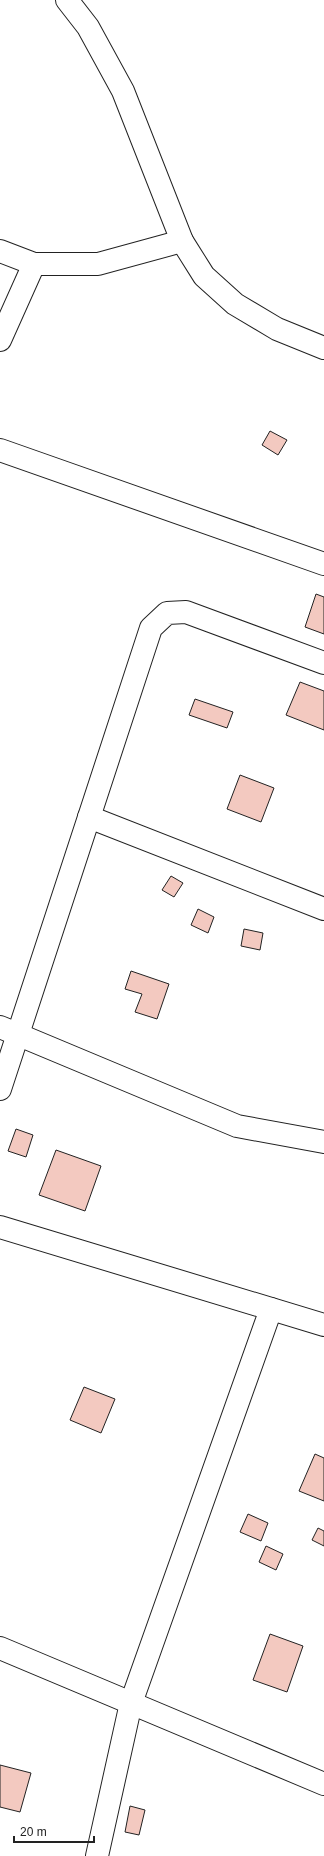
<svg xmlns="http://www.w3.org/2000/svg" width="324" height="1856" viewBox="0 0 324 1856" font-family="Helvetica,sans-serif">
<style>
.building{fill:#f3c9c0;stroke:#222}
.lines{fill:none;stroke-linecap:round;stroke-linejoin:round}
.minor-casing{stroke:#222;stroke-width:24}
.minor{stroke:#fff;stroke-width:22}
</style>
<rect width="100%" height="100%" fill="#fff"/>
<g class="building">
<path d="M270 431 287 440 278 455 262 445Z"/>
<path d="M316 594 324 597V634L305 627Z"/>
<path d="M300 682 324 691V730L286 715Z"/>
<path d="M195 699 233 712 227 728 189 715Z"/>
<path d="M240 775 274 788 261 822 227 809Z"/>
<path d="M171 876 183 883 174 897 162 890Z"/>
<path d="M198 909 214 917 208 933 191 925Z"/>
<path d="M244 929 263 933 260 950 241 946Z"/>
<path d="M131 971 169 984 157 1019 135 1012 142 994 125 989Z"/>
<path d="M16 1129 33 1135 26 1157 8 1151Z"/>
<path d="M56 1150 101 1166 85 1211 39 1195Z"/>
<path d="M84 1387 115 1399 101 1433 70 1420Z"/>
<path d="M315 1454 324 1458V1501L299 1491Z"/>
<path d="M248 1514 268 1523 261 1541 240 1532Z"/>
<path d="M318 1528 324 1531V1546L312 1540Z"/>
<path d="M266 1546 283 1554 276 1570 259 1562Z"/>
<path d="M270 1634 303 1646 287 1692 253 1680Z"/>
<path d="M0 1765 31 1773 20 1812 0 1807Z"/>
<path d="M130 1806 145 1810 139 1835 125 1832Z"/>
</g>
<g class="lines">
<defs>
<g id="minor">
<path d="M67 0 88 27 123 91 182 241 204 276 235 304 277 329 324 348"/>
<path d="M0 251 34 264H98L182 241"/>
<path d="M0 340 34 264"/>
<path d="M0 450 324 564"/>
<path d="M89 817 324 909"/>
<path d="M0 1027 237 1126 324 1142"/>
<path d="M0 1089 151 628 167 613 186 612 324 663"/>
<path d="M0 1227 324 1325"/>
<path d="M0 1648 324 1784"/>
<path d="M97 1856 131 1703 271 1309"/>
</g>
</defs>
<use href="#minor" class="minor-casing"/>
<use href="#minor" class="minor"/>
</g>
<path d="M14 1836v6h80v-6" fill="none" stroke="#222222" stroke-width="2"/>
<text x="20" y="1836" font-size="12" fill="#222222" stroke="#ffffff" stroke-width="3" paint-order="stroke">20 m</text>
</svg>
